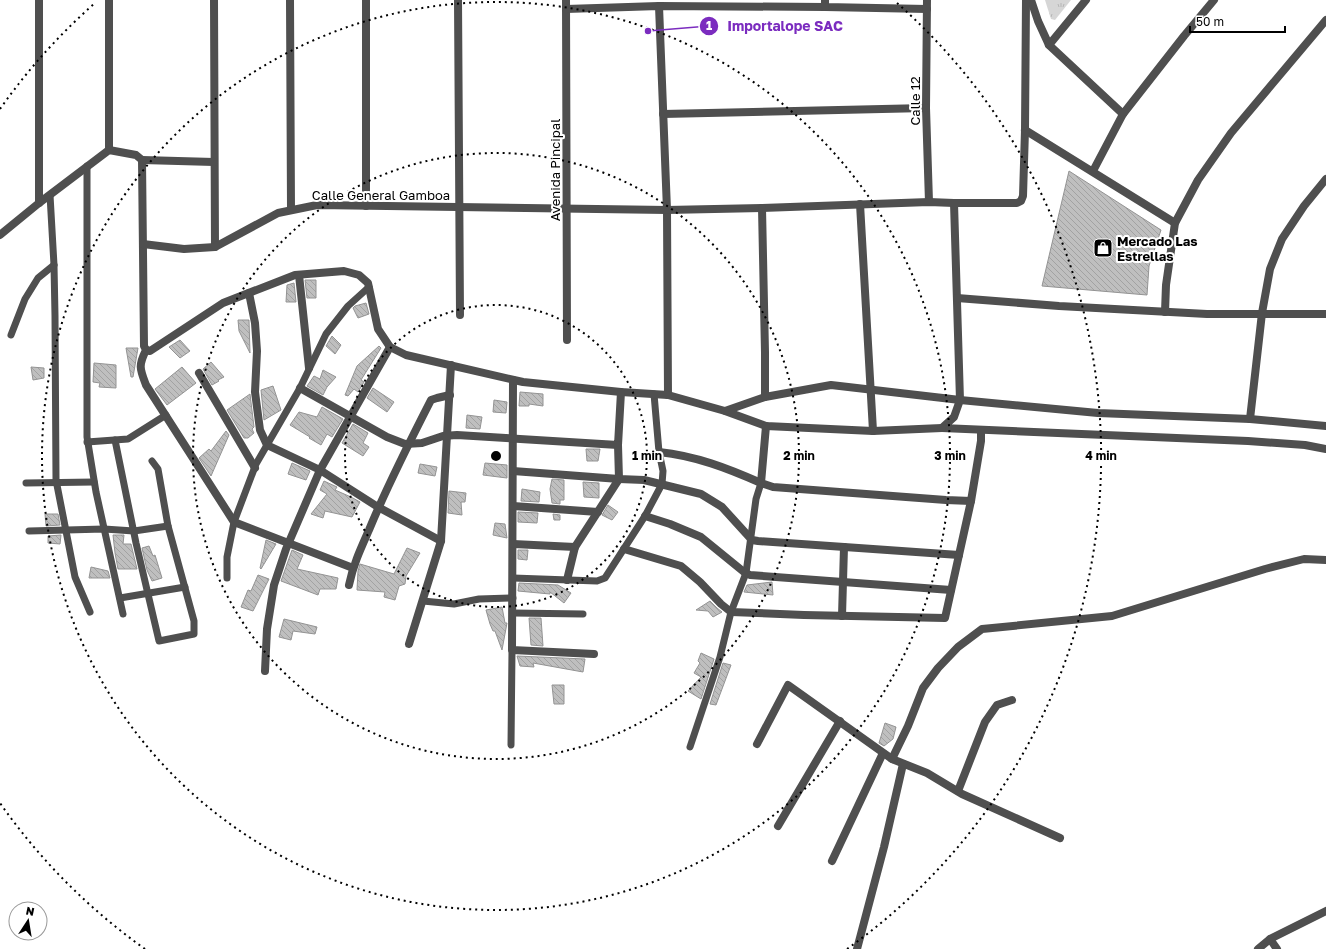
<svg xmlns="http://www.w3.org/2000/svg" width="1326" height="949" viewBox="0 0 1326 949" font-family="'Golos Text',sans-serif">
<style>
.park{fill:url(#park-tufts)}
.building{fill:url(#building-back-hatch);stroke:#939393}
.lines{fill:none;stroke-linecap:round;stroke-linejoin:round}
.lane{stroke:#4f4f4f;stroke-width:7}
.street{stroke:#4f4f4f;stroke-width:8}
.ring{fill:none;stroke:#000;stroke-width:2;stroke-dasharray:2 4}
.labels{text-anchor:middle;stroke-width:4;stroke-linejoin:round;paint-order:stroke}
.street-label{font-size:13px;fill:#000;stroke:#fff}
.poi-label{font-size:13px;font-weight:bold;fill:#000;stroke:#fff;text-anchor:start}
.centre{fill:#000;stroke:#fff;stroke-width:2}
.ring-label{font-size:12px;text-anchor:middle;font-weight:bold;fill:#000;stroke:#fff;stroke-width:4;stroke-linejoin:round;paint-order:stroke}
.leader{fill:none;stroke:#7b2cbf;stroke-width:1.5}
.callout-dot{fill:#7b2cbf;stroke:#fff;stroke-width:1.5}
.mark-label{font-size:12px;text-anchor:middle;font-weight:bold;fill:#fff}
.callout-label{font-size:14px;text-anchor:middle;font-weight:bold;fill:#7b2cbf;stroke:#fff;stroke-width:4;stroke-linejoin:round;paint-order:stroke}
</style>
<defs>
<pattern id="park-tufts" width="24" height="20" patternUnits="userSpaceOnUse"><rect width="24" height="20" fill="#d6d6d6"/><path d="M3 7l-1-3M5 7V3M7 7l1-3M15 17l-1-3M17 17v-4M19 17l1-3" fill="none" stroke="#b6b6b6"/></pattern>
<pattern id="building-back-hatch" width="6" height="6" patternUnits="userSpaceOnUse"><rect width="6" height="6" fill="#bfbfbf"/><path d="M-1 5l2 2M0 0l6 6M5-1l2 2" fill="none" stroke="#a2a2a2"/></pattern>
</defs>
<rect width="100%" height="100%" fill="#fff"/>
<path class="park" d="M1045 0H1071L1055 20 1051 19Z"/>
<g class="building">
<path d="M1069 171 1161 230 1149 266 1147 295 1042 286Z"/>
<path d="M305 280H316V298H307Z"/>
<path d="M294 283 296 302H286L287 285Z"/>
<path d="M366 303 369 314 358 318 353 308 355 306Z"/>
<path d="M238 320H249L250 353 239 331Z"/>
<path d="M332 336 341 345 335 354 326 346Z"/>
<path d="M180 340 190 351 180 358 169 347Z"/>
<path d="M379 346 381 348 361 380 364 382 358 392 354 389 348 396 345 395 357 366Z"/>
<path d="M126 348H138L133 377H131Z"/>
<path d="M211 362 224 377 218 380 219 381 212 385 203 369Z"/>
<path d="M94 363 116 365V388L99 387 100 383 93 382Z"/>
<path d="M31 367 44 368V378L33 380Z"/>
<path d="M182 367 196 383 167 405 155 389Z"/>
<path d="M323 370 336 377 327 387 323 395 307 386 314 376 320 379Z"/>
<path d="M273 386 281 410 264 420 261 390Z"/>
<path d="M373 388 394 402 387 412 367 398Z"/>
<path d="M520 392 543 394V406L529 404V406H519Z"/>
<path d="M250 394 254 427 252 429 254 433 248 438H244L227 410Z"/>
<path d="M494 400 507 402 506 413 493 412Z"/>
<path d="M322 407 343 419 332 437 327 434 321 445 309 438 310 437 290 425 299 412 317 417Z"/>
<path d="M467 415 482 417 480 429 466 428Z"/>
<path d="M353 424 368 433 363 443 369 447 363 456 342 443Z"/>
<path d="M226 431 229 435 211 476 199 458 209 449 211 451Z"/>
<path d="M586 449H600L598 461H587Z"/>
<path d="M292 463 310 471 306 480 288 474Z"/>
<path d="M485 463 507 465V478L483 475Z"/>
<path d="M420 464 437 467 435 476 418 473Z"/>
<path d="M552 479 564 480V500H560V504L552 503 550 489Z"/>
<path d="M324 481 337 487 335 490 351 497 360 502 352 517 325 511 323 518 311 514 327 494 320 490Z"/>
<path d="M583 482 599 483V498L584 497Z"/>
<path d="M522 489 540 492 539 502 521 501Z"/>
<path d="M449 491 466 493 465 502H461L462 515 448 513Z"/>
<path d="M608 505 618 512 612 520 602 515Z"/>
<path d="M518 512 538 513 537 523 518 522Z"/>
<path d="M45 514H58L60 525 46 526Z"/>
<path d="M553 514 560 515V520H554Z"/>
<path d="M495 523 505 524 507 538 493 535Z"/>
<path d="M61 535 60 544 48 543V536Z"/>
<path d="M113 535H124L123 544H131L137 569H118L115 553Z"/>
<path d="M266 540 276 544 261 569 260 568Z"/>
<path d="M149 546 153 556 155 555 162 578 152 581 147 570 142 548Z"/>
<path d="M407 548 420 553 406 576 405 584 399 586 395 600 384 597 385 592 357 590 358 571 360 564 394 574Z"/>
<path d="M292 550 303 555 297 569 338 578 336 589H320L318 595 281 581Z"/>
<path d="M518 550H528L527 560 518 559Z"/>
<path d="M91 567 108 571 110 578H89Z"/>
<path d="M258 575 269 579 253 611 241 607 248 590 251 591Z"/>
<path d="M772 582 773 595 744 592 747 585Z"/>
<path d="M519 583 558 585 571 593 564 603 550 592V594L518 591Z"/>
<path d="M710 601 717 608 722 612 713 617 708 611 696 610Z"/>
<path d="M502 607 505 623H507L502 650 495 631H493L490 624 486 610Z"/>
<path d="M529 618H541L543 646 531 645Z"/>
<path d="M284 619 317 627 315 634 293 631 291 640 279 637Z"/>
<path d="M701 653 714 659 701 699 688 691 701 677 694 673 700 663 698 661Z"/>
<path d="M517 656 585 659 583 672 533 663 534 667 520 666Z"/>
<path d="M723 663 731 665 716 705 710 704Z"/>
<path d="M552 685H564V704H554Z"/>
<path d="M885 723 896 727 893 739 884 746 879 743Z"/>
</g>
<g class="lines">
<g class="lane">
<path d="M87 166V437L96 492 123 614"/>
<path d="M50 195 54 265 55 316 56 480 75 577 90 612"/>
<path d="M11 335 25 299 38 278 54 265"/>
<path d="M115 440 136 543 159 641 194 634V621L168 526 158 469 152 461"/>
<path d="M87 442 128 439 166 415"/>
<path d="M26 483 94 482"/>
<path d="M29 531 104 529 134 531 168 526"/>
<path d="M227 578V557L234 522 256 464 300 388 326 334 348 306 369 287"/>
<path d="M513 578 597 581 605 578 645 516 662 484 663 471 659 452 654 394"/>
<path d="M120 598 185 587"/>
<path d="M423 601 454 604 479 599 513 598"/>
<path d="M513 613 583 614"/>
<path d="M511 745 512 650"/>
<path d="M690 747 720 657 731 612 746 573 756 499 761 483"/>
</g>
<g class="street">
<path d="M214 0 215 247"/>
<path d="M290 0 291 209"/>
<path d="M366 0V206"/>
<path d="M458 0 460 315"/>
<path d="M566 0 567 340"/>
<path d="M825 0V7L927 9"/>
<path d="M927 0 926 108 929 202"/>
<path d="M1031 0 1038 21 1049 45 1123 114"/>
<path d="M659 6 667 210 668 395"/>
<path d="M566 9 659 6 825 7"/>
<path d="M1049 45 1086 0"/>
<path d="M663 114 926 108"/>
<path d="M1025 130 1175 223"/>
<path d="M109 150V0"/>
<path d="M142 160 214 162"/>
<path d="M1093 171 1123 114 1184 36 1214 0"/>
<path d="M39 203V0"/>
<path d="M954 203 960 400 954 417 942 428 1248 441 1305 445 1326 449"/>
<path d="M860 204 873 431"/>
<path d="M0 235 39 203 109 150 136 155 142 160 144 346 146 350C138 366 140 369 146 385L234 522 353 568"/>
<path d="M143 244 184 249 215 247 278 213 317 205 667 210 762 208 929 202 954 203H1017L1021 201 1023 196 1025 130 1026 0"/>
<path d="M299 275 309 368"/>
<path d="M249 293 255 323 257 351 255 392 260 430 267 445 320 470 378 507 441 541"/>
<path d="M957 298 1059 306 1207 314H1326"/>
<path d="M1165 312 1166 285 1175 223 1198 180 1231 133 1326 20"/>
<path d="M146 350 150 351 223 303 295 275 344 271 359 275 368 283 378 329 390 347 406 355 523 382 621 392 668 395 725 411 766 426 873 431 942 428"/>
<path d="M199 373 255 468"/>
<path d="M513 380 512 650 594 654"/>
<path d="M300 388 387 437 405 444 422 443 443 436 457 435 618 445 621 392"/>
<path d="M765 397 831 385 960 400 1098 413 1250 419 1326 426"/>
<path d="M725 411 765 397V352L762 208"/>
<path d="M1250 419 1262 313 1270 269 1282 239 1304 206 1326 179"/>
<path d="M766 426 761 483 773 487 946 500 971 501 981 441V430"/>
<path d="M659 452C696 456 727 468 761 483"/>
<path d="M513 471 619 479 644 480 701 494 722 507 752 540 758 541 959 555"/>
<path d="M513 506 598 512"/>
<path d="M645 516 670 524 701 537 744 572 750 575 951 590"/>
<path d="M513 544 575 547"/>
<path d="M624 549 681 566 700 582 721 604 731 612 804 615 945 618 971 501"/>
<path d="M567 580 575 547 619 479 618 445"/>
<path d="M349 585C353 565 361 548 369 530 387 486 409 443 431 400L437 398 450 395"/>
<path d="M842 616 844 547"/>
<path d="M409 644 441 541 451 365"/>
<path d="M265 671 267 629 274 585 286 549 320 470 390 347"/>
<path d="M757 744 788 685 892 759 927 773 962 794 1060 838"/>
<path d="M892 759 908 726 923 688 938 668 958 647 982 629 1112 616 1265 569 1304 559 1326 560"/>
<path d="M958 791 985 722 997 705 1012 700"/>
<path d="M778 826 840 721"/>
<path d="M832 861 883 753"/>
<path d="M1270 939 1277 949"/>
<path d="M857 949 884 847 903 764"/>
<path d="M1258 949 1270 939 1326 911"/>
</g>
</g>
<g class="ring">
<circle cx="496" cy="456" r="151"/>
<circle cx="496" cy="456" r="303"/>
<circle cx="496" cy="456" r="454"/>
<path d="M145 949A605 605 0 0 1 0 803M0 109A605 605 0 0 1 95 3M897 3A605 605 0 0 1 847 949"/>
</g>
<defs>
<symbol id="shop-square" viewBox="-11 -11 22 22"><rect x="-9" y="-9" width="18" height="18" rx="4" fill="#000" stroke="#fff"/><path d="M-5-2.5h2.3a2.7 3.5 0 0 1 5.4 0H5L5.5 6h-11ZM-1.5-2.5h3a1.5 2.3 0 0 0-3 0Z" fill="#fff"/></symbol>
</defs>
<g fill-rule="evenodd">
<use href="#shop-square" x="1092" y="237" width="22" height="22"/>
</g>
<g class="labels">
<g class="street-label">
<text transform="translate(915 101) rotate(-90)" y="5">Calle 12</text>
<text transform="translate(555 170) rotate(-90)" y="5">Avenida Pincipal</text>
<text x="381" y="200">Calle General Gamboa</text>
</g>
<g class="poi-label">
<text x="1117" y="246">Mercado Las<tspan x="1117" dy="15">Estrellas</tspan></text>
</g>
</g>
<circle cx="496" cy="456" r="6" class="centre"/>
<g class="ring-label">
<text x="647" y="460">1 min</text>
<text x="799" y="460">2 min</text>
<text x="950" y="460">3 min</text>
<text x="1101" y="460">4 min</text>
</g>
<path class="leader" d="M648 31L709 26"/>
<g class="callout-dot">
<circle cx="648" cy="31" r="4"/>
<circle cx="709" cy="26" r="10"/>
</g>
<g class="mark-label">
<text x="709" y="30">1</text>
</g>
<g class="callout-label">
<text x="785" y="31">Importalope SAC</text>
</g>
<g transform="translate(28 921) rotate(12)"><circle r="19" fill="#ffffff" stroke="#999999"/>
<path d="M0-3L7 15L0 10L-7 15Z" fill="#000000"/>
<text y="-6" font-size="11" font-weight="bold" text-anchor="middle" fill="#000000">N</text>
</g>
<path d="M1190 26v6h95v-6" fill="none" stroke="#000000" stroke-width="2"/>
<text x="1196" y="26" font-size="12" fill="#000000" stroke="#ffffff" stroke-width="3" paint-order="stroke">50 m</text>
</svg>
